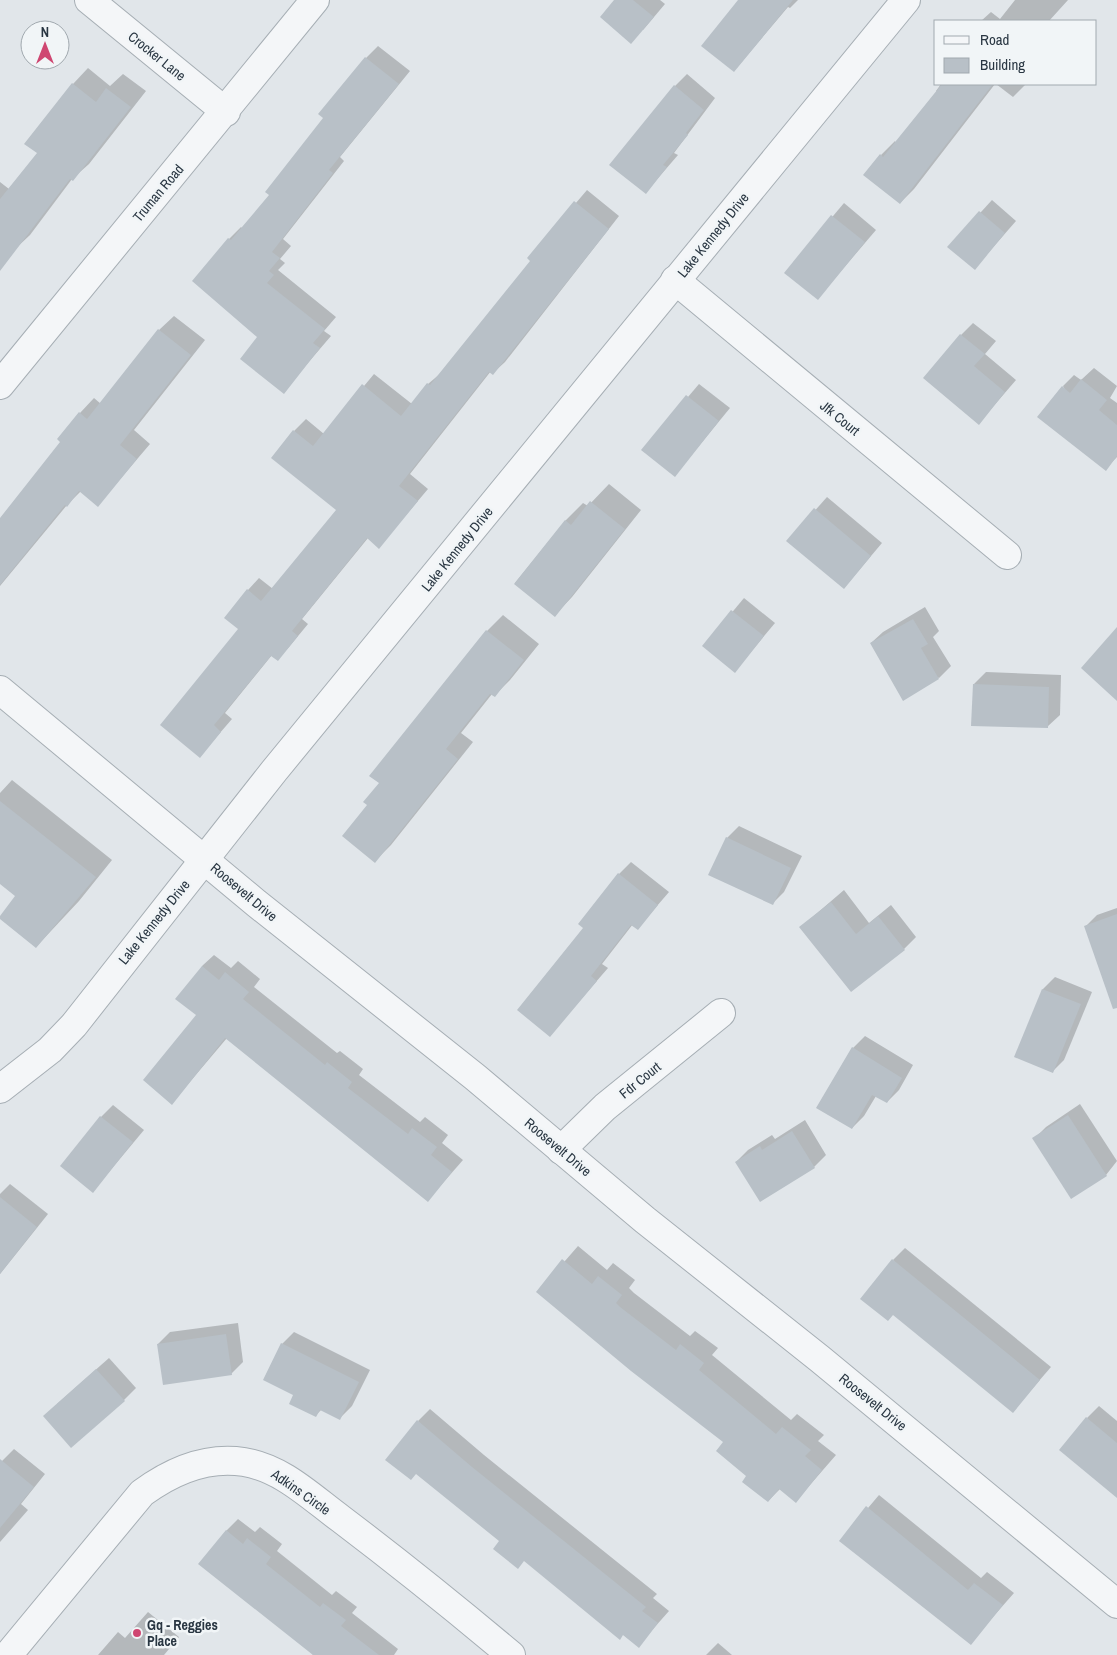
<svg xmlns="http://www.w3.org/2000/svg" width="1117" height="1655" viewBox="0 0 1117 1655" font-family="'Archivo Narrow',sans-serif">
<style>
.shadow{fill:#0003}
.building{fill:#b8c0c7}
.lines{fill:none;stroke-linecap:round;stroke-linejoin:round}
.street-casing{stroke:#a6aeb4;stroke-width:30}
.street{stroke:#f4f6f8;stroke-width:28}
.poi-dot{fill:#cf4671;stroke:#f1f5f7;stroke-width:2}
.labels{text-anchor:middle;stroke-width:5;stroke-linejoin:round;paint-order:stroke}
.street-label{font-size:14px;fill:#293642;stroke:#f1f5f7}
.poi-label{font-size:14px;font-weight:bold;fill:#293642;stroke:#f1f5f7;text-anchor:start}
</style>
<rect width="100%" height="100%" fill="#e1e6ea"/>
<g class="shadow">
<path d="M616 0H660L665 4 643 30Z"/>
<path d="M746 0H798L790 8 788 7 734 71Z"/>
<path d="M1015 0H1068L1049 21H981L991 12 1000 19Z"/>
<path d="M378 46 410 71 340 157 344 161 283 239 291 246 280 259 285 263 278 270 336 317 324 331 331 336 283 392 259 337 229 239 241 227 242 228 271 195 366 58Z"/>
<path d="M88 68 110 86 123 74 146 91 89 164 72 179 30 235 14 250 0 255V182L9 189 39 153 73 84Z"/>
<path d="M687 74 715 98 674 153 678 155 646 192 675 86Z"/>
<path d="M941 84H995L914 189 900 203 881 155 895 141 896 143 937 92 936 91Z"/>
<path d="M996 84H1026L1013 97Z"/>
<path d="M587 190 619 216 505 362 493 373 491 371 410 474 428 489 379 547 368 538 302 619 308 624 289 647 278 659 272 655 225 713 232 719 200 756 240 629 248 590 259 578 273 589 338 509 294 431 306 419 324 434 374 374 412 404 428 384 441 373 532 261 529 258Z"/>
<path d="M992 200 1016 221 975 268 949 247Z"/>
<path d="M844 203 876 230 818 298 786 272Z"/>
<path d="M174 316 205 340 134 430 150 444 98 505 81 491 67 505 0 586V519L62 442 80 413 94 398 101 404 159 330Z"/>
<path d="M973 323 996 341 985 354 1016 380 979 423 961 335Z"/>
<path d="M1094 368 1117 386 1110 398 1117 403V457L1105 469 1063 386 1074 375 1081 380Z"/>
<path d="M699 384 730 408 675 475 643 450Z"/>
<path d="M609 484 641 510 572 597 555 615 515 583 566 520 583 503 588 506Z"/>
<path d="M827 497 882 543 844 588 788 541Z"/>
<path d="M744 598 775 623 735 671 704 646Z"/>
<path d="M925 607 939 631 933 637 951 666 939 678 871 643 883 632Z"/>
<path d="M503 615 539 644 510 680 494 696 492 694 461 733 473 742 391 845 375 861 369 804 380 783 370 776 487 631Z"/>
<path d="M986 672 1061 675 1060 715 1047 727 974 684Z"/>
<path d="M12 780 112 860 79 901 36 947 0 918 17 896 0 883V793Z"/>
<path d="M739 826 802 856 784 892 772 904 727 838Z"/>
<path d="M631 862 669 892 638 928 633 924 602 964 608 968 550 1035 585 928 619 874Z"/>
<path d="M844 890 869 923 891 905 916 937 904 949 801 927Z"/>
<path d="M1117 908V968L1085 927 1097 915Z"/>
<path d="M214 955 231 968 238 961 260 979 254 987 337 1053 340 1051 363 1069 359 1075 420 1122 425 1117 448 1135 442 1143 463 1160 428 1200 227 1038 172 1103 198 1015 202 966Z"/>
<path d="M1055 977 1092 992 1064 1060 1052 1072 1016 1056 1043 989Z"/>
<path d="M865 1036 913 1065 899 1090 887 1102 876 1096 864 1116 852 1128 853 1048Z"/>
<path d="M1080 1104 1117 1161 1106 1175 1034 1139 1046 1127Z"/>
<path d="M113 1105 144 1130 93 1191 101 1117Z"/>
<path d="M805 1120 826 1155 814 1167 760 1200 736 1162 748 1150 772 1135 775 1139Z"/>
<path d="M10 1184 48 1214 0 1274V1194Z"/>
<path d="M578 1246 607 1270 613 1263 635 1280 629 1288 634 1293 690 1336 695 1331 718 1348 712 1355 791 1420 797 1414 824 1435 818 1441 836 1455 796 1501 780 1489 768 1501 725 1442 538 1292Z"/>
<path d="M905 1248 1051 1367 1013 1411 893 1260Z"/>
<path d="M238 1323 243 1362 231 1374 158 1344 170 1332Z"/>
<path d="M294 1332 370 1370 352 1406 340 1418 322 1409 315 1416 295 1394 282 1344Z"/>
<path d="M109 1358 136 1388 124 1400 57 1404Z"/>
<path d="M1099 1406 1117 1421V1490L1087 1418Z"/>
<path d="M430 1409 484 1455 657 1594 653 1598 669 1611 638 1646 500 1541 418 1421Z"/>
<path d="M14 1449 45 1474 21 1504 28 1510 0 1542V1463Z"/>
<path d="M879 1495 981 1578 987 1572 1014 1593 970 1643 841 1540Z"/>
<path d="M238 1519 255 1532 260 1527 282 1544 277 1551 332 1595 336 1591 357 1607 352 1613 398 1649 394 1655H313L226 1531Z"/>
<path d="M148 1612 179 1637 164 1655H98L118 1632 125 1638Z"/>
<path d="M718 1643 732 1655H706Z"/>
</g>
<g class="building">
<path d="M614 0H633L654 17 631 44 600 17Z"/>
<path d="M738 0H793L734 72 701 46Z"/>
<path d="M365 57 399 84 329 170 333 173 272 252 280 258 269 271 274 275 267 283 325 329 313 343 320 348 284 394 240 359 257 337 192 281 228 238 231 240 269 195 265 192 323 118 318 114Z"/>
<path d="M72 83 96 102 106 88 131 107 73 181 70 179 0 271V199L37 153 24 144Z"/>
<path d="M942 84H993L900 204 863 175 880 154 883 157Z"/>
<path d="M674 85 704 110 686 133 688 135 663 165 667 167 646 194 609 165Z"/>
<path d="M574 201 609 229 493 375 489 372 399 486 418 501 379 549 367 538 292 631 298 636 278 661 271 656 214 725 221 732 200 758 160 725 238 629 224 618 247 589 261 601 336 510 271 458 293 430 313 446 362 384 401 416 427 383 430 385 530 261 527 258Z"/>
<path d="M979 211 1005 233 975 270 947 247Z"/>
<path d="M831 215 865 242 818 300 784 273Z"/>
<path d="M158 329 191 355 120 445 137 459 98 507 79 491 67 507 65 505 0 585V518L60 442 57 439 79 412 87 419Z"/>
<path d="M960 334 985 354 974 366 1005 392 979 425 923 378Z"/>
<path d="M1081 379 1107 400 1099 410 1117 425V456L1106 471 1037 417 1062 386 1070 393Z"/>
<path d="M686 395 719 421 675 477 641 450Z"/>
<path d="M590 501 625 529 555 617 514 584 565 520 571 525Z"/>
<path d="M814 508 871 556 844 589 786 541Z"/>
<path d="M731 610 764 636 735 673 702 646Z"/>
<path d="M913 619 928 644 921 648 939 679 903 701 870 643Z"/>
<path d="M1117 627V701L1081 668Z"/>
<path d="M486 630 524 660 495 697 490 694 446 749 458 759 375 863 342 836 367 805 363 802 379 783 369 776Z"/>
<path d="M973 684 1049 687 1048 728 971 726Z"/>
<path d="M0 801 96 877 36 948 0 919V916L15 896 0 884Z"/>
<path d="M726 837 791 868 773 905 708 875Z"/>
<path d="M618 873 658 905 638 930 631 925 591 976 597 981 550 1037 517 1010 583 928 578 924Z"/>
<path d="M831 902 856 934 878 916 905 950 851 992 799 927Z"/>
<path d="M1117 914V1008L1113 1009 1084 926Z"/>
<path d="M202 966 219 980 225 972 249 992 243 999 325 1065 327 1062 352 1082 348 1088 408 1134 412 1128 437 1147 431 1155 452 1172 428 1202 225 1038 172 1105 143 1080 196 1015 175 999Z"/>
<path d="M1042 989 1081 1004 1053 1073 1014 1057Z"/>
<path d="M852 1047 902 1078 887 1103 872 1095 852 1129 816 1108Z"/>
<path d="M1068 1115 1107 1176 1071 1199 1032 1138Z"/>
<path d="M100 1116 133 1142 93 1193 60 1166Z"/>
<path d="M792 1131 815 1168 760 1202 735 1162 760 1146 762 1150Z"/>
<path d="M0 1197 37 1227 0 1274Z"/>
<path d="M562 1259 592 1284 598 1276 622 1295 616 1303 620 1307 676 1350 680 1344 704 1363 699 1370 776 1434 782 1427 811 1450 805 1456 822 1470 796 1503 779 1489 768 1502 742 1482 746 1476 716 1451 723 1442 631 1371 536 1292Z"/>
<path d="M892 1259 1040 1380 1013 1413 893 1315 888 1321 860 1299Z"/>
<path d="M226 1334 232 1375 163 1385 157 1344Z"/>
<path d="M281 1343 359 1382 340 1420 320 1410 316 1417 289 1404 293 1395 263 1380Z"/>
<path d="M96 1369 125 1401 71 1448 43 1416Z"/>
<path d="M1086 1417 1117 1443V1498L1059 1450Z"/>
<path d="M417 1420 472 1467 646 1607 642 1611 658 1623 639 1648 623 1635 620 1640 524 1561 518 1569 493 1549 499 1541 416 1474 411 1480 385 1460Z"/>
<path d="M0 1459 34 1487 0 1528Z"/>
<path d="M866 1506 968 1590 974 1583 1003 1605 971 1645 839 1541Z"/>
<path d="M226 1530 243 1544 247 1538 271 1557 266 1564 320 1607 323 1603 346 1620 341 1626 379 1655H313L198 1564Z"/>
</g>
<g class="lines">
<defs>
<g id="street">
<path d="M89 0 226 112"/>
<path d="M675 280 1007 555"/>
<path d="M0 385 315 0"/>
<path d="M0 690 256 903 475 1077 645 1220 820 1359 1117 1604"/>
<path d="M0 1089 50 1050 74 1025 274 771 906 0"/>
<path d="M561 1150 605 1107 721 1013"/>
<path d="M8 1655 142 1493C172 1471 206 1456 244 1462 282 1468 311 1497 341 1519 399 1563 455 1608 511 1655"/>
</g>
</defs>
<use href="#street" class="street-casing"/>
<use href="#street" class="street"/>
</g>
<circle class="poi-dot" cx="137" cy="1633" r="5"/>
<g class="labels">
<g class="street-label">
<text transform="translate(157 56) rotate(39)" y="5">Crocker Lane</text>
<text transform="translate(158 193) rotate(-50)" y="5">Truman Road</text>
<text transform="translate(713 235) rotate(-51)" y="5">Lake Kennedy Drive</text>
<text transform="translate(840 418) rotate(39)" y="5">Jfk Court</text>
<text transform="translate(457 549) rotate(-51)" y="5">Lake Kennedy Drive</text>
<text transform="translate(244 892) rotate(40)" y="5">Roosevelt Drive</text>
<text transform="translate(154 922) rotate(-51)" y="5">Lake Kennedy Drive</text>
<text transform="translate(640 1080) rotate(-39)" y="5">Fdr Court</text>
<text transform="translate(558 1147) rotate(40)" y="5">Roosevelt Drive</text>
<text transform="translate(873 1402) rotate(39)" y="5">Roosevelt Drive</text>
<text transform="translate(301 1492) rotate(35)" y="5">Adkins Circle</text>
</g>
<g class="poi-label">
<text x="147" y="1630">Gq - Reggies<tspan x="147" dy="16">Place</tspan></text>
</g>
</g>
<rect x="934" y="20" width="162" height="65" fill="#f1f5f7" stroke="#a1a9af"/>
<rect x="944" y="36" width="25" height="8" fill="#f4f6f8" stroke="#a1a9af"/>
<text x="980" y="45" font-size="15" fill="#293642">Road</text>
<rect x="944" y="58" width="25" height="15" fill="#b8c0c7" stroke="#a1a9af"/>
<text x="980" y="70" font-size="15" fill="#293642">Building</text>
<g transform="translate(45 45)"><circle r="24" fill="#f1f5f7" stroke="#a1a9af"/>
<path d="M0-4L9 19L0 12L-9 19Z" fill="#cf4671"/>
<text y="-8" font-size="14" font-weight="bold" text-anchor="middle" fill="#293642">N</text>
</g>
</svg>
